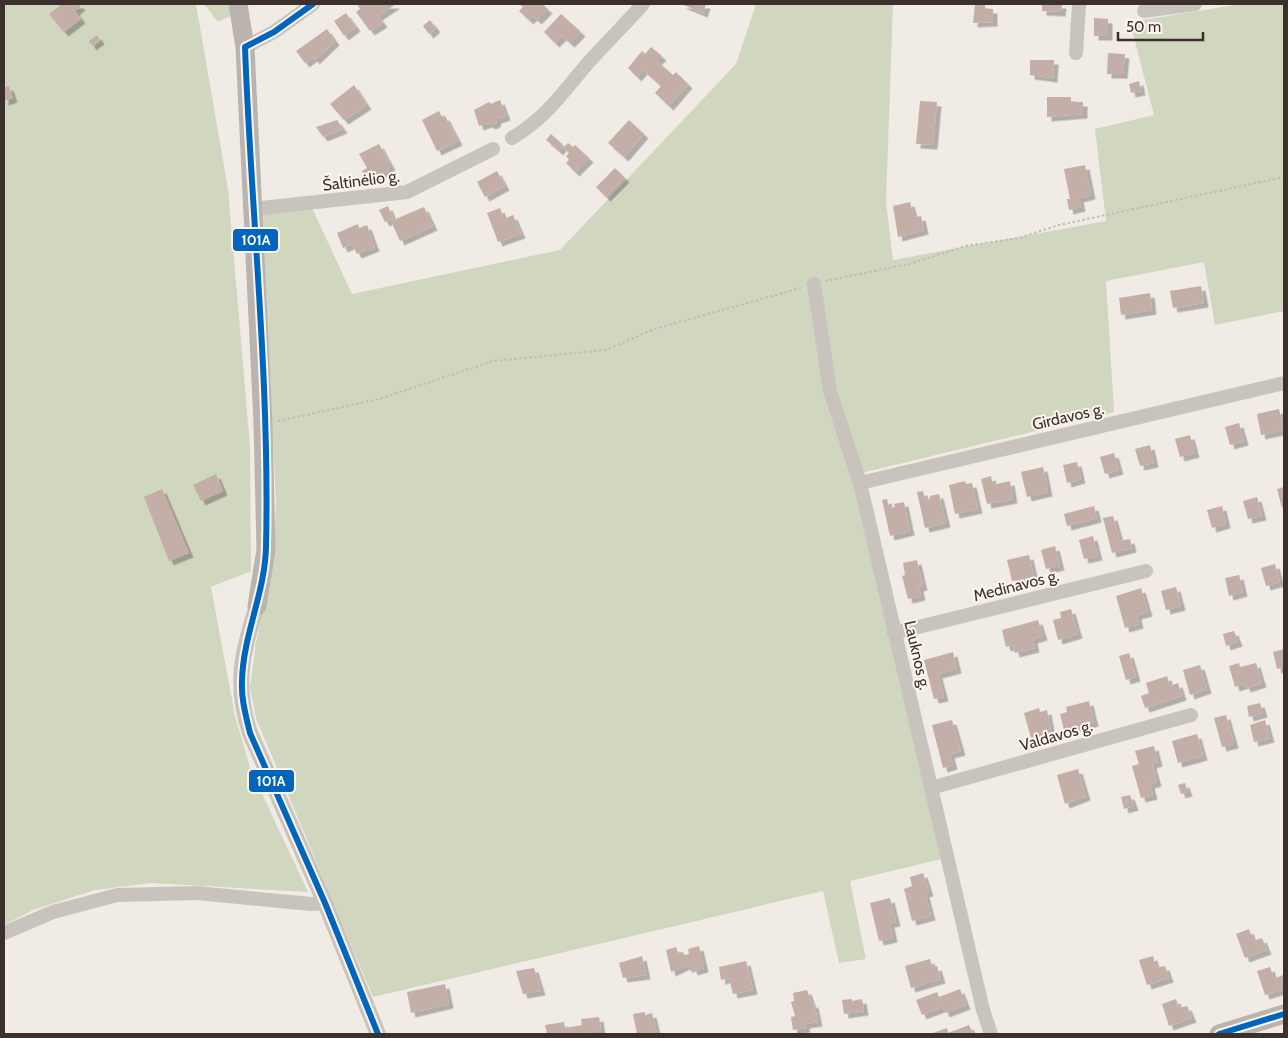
<svg xmlns="http://www.w3.org/2000/svg" width="1288" height="1038" viewBox="0 0 1288 1038" font-family="Cabin,sans-serif">
<style>
.green{fill:#d1d6bf}
.building{fill:#c3afa7;filter:url(#shadow)}
.lines{fill:none;stroke-linecap:round;stroke-linejoin:round}
.path{stroke:#c2bbb6;stroke-width:2;stroke-dasharray:2.5 2.5;stroke-linecap:butt}
.minor{stroke:#c9c3be;stroke-width:14}
.tertiary{stroke:#c9c3be;stroke-width:16}
.secondary{stroke:#bab3ae;stroke-width:19}
.bus-1-casing{stroke:#fbf5ee;stroke-width:10}
.bus-1{stroke:#0065bd;stroke-width:6}
.labels{text-anchor:middle;stroke-width:4;stroke-linejoin:round;paint-order:stroke}
.street-label{font-size:16px;fill:#3b302b;stroke:#fbf5ee}
.line-badge{stroke:#fbf5ee;stroke-width:2}
.badge-label{font-size:14px;text-anchor:middle;font-weight:bold;fill:#fff}
</style>
<defs>
<filter id="shadow"><feDropShadow dx="4.5" dy="4.5" stdDeviation="0" flood-color="#0004"/></filter>
</defs>
<rect width="100%" height="100%" fill="#f0ebe5"/>
<g class="green">
<path d="M4 4H196L228 189 250 447 251 571 211 587 235 716 250 768 308 892 152 883 95 890 33 910 4 925Z"/>
<path d="M204 4H228L231 16 218 22Z"/>
<path d="M756 4H893L886 202 893 260 1106 221 1095 129 1154 115 1130 22 1241 4H1284V311L1215 325 1204 262 1106 281 1114 412 853 475 941 859 850 881 866 959 839 963 823 891 373 997 256 718 250 687 256 643 273 563 276 502 262 212 312 208 352 294 560 250 736 64Z"/>
</g>
<g class="building">
<path d="M62 4H79L81 6 75 11 81 19 64 32 49 14Z"/>
<path d="M357 4H396L378 16 383 23 370 31 356 12 360 9Z"/>
<path d="M519 4H542L548 9 537 20 533 16 529 20 519 11 523 7Z"/>
<path d="M681 4H706L703 13Z"/>
<path d="M975 4H985V9H993V22L973 23Z"/>
<path d="M1042 4H1062L1061 12 1042 11Z"/>
<path d="M346 13 356 27 344 36 334 21Z"/>
<path d="M561 14 581 32 570 43 562 36 555 43 544 32Z"/>
<path d="M1094 18 1108 19V36H1094Z"/>
<path d="M430 20 436 28 429 34 423 26Z"/>
<path d="M327 29 335 41 315 60 313 57 305 63 296 51Z"/>
<path d="M97 35 100 40 92 46 89 41Z"/>
<path d="M651 47 662 56 657 61 673 75 676 72 688 84 669 106 655 93 661 86 643 70 637 77 628 68 642 51 645 54Z"/>
<path d="M1108 53 1125 54 1123 74H1107Z"/>
<path d="M1030 60H1054L1053 78 1030 75Z"/>
<path d="M1139 81 1141 91 1131 93 1129 84Z"/>
<path d="M354 85 367 105 344 120 330 104Z"/>
<path d="M9 86 13 98 4 101V88Z"/>
<path d="M1047 97H1071V102H1083V114L1047 117Z"/>
<path d="M500 100 506 116 497 119 496 123 491 125 488 123 479 126 474 110 489 102 491 104Z"/>
<path d="M920 101 937 102 933 145 916 144Z"/>
<path d="M439 111 442 117 445 116 458 141 437 151 422 120Z"/>
<path d="M337 120 343 129 323 137 316 127Z"/>
<path d="M629 120 644 134 624 157 608 143Z"/>
<path d="M551 134 563 145 559 151 546 140Z"/>
<path d="M568 143 573 147 575 145 589 158 575 172 566 163 569 160 566 156 569 153 563 148Z"/>
<path d="M379 144 391 166 387 168 389 170 367 182 362 171 367 168 359 154Z"/>
<path d="M1085 165 1091 195 1079 198 1081 207 1069 210 1067 199H1070L1064 169Z"/>
<path d="M615 168 625 178 606 197 596 187Z"/>
<path d="M497 171 505 186 485 197 477 182Z"/>
<path d="M910 202 914 217 921 216 924 230 898 237 893 206Z"/>
<path d="M388 206 393 218 385 222 379 210Z"/>
<path d="M424 207 433 226 400 241 391 221Z"/>
<path d="M500 208 504 219 513 215 521 234 498 242 487 213Z"/>
<path d="M358 224 359 228 367 225 375 247 357 254 352 244 343 248 337 233Z"/>
<path d="M1201 286 1204 303 1173 308 1170 291Z"/>
<path d="M1150 293 1152 310 1121 315 1119 298Z"/>
<path d="M1279 409 1284 430 1261 435 1257 414Z"/>
<path d="M1239 423 1244 441 1230 445 1225 427Z"/>
<path d="M1190 435 1195 453 1180 457 1175 439Z"/>
<path d="M1150 445 1154 463 1140 466 1135 449Z"/>
<path d="M1114 453 1119 470 1105 474 1100 457Z"/>
<path d="M1077 462 1081 479 1067 483 1063 465Z"/>
<path d="M1043 467 1048 492 1027 497 1021 472Z"/>
<path d="M216 474 223 491 201 501 193 485Z"/>
<path d="M991 476 993 485 1010 481 1013 499 987 504 981 479Z"/>
<path d="M965 481 966 484 972 483 978 509 955 514 949 485Z"/>
<path d="M1284 487V507L1282 508 1277 489Z"/>
<path d="M162 489 189 553 169 561 144 497Z"/>
<path d="M923 491 925 500 930 499V496L939 494 946 523 925 528 917 492Z"/>
<path d="M1257 497 1262 516 1248 519 1243 501Z"/>
<path d="M887 499 889 508 895 507 894 504 904 502 910 531 890 536 882 500Z"/>
<path d="M1094 506 1097 518 1067 526 1064 514Z"/>
<path d="M1222 506 1226 524 1212 528 1207 510Z"/>
<path d="M1113 516 1120 541 1130 539 1132 548 1112 553 1103 518Z"/>
<path d="M1093 536 1098 556 1084 559 1079 540Z"/>
<path d="M1055 546 1060 566 1046 569 1041 550Z"/>
<path d="M1029 555 1034 577 1012 581 1007 560Z"/>
<path d="M917 560 923 586 919 587 921 596 908 599 902 576 905 575 903 563Z"/>
<path d="M1275 564 1280 582 1266 586 1261 568Z"/>
<path d="M1239 575 1243 592 1229 596 1225 578Z"/>
<path d="M1176 587 1181 606 1166 610 1161 591Z"/>
<path d="M1141 588 1148 612 1137 615 1139 624 1125 628 1116 596Z"/>
<path d="M1071 609 1078 634 1058 640 1053 620 1061 618 1060 612Z"/>
<path d="M1038 620 1043 636 1033 639 1035 648 1015 653 1013 645 1006 647 1002 630Z"/>
<path d="M1234 631 1238 642 1226 646 1223 634Z"/>
<path d="M1284 649V667L1277 669 1273 652Z"/>
<path d="M953 652 957 669 938 674 944 697 934 699 924 660Z"/>
<path d="M1129 653 1136 677 1126 680 1119 656Z"/>
<path d="M1239 663 1240 667 1256 663 1262 683 1246 688 1245 684 1235 687 1229 666Z"/>
<path d="M1200 665 1207 689 1190 695 1183 670Z"/>
<path d="M1167 676 1170 686 1178 683 1182 696 1145 708 1141 696 1149 693 1146 683Z"/>
<path d="M1089 701 1094 722 1064 730 1060 714 1067 712 1066 707Z"/>
<path d="M1260 703 1263 713 1249 717 1247 706Z"/>
<path d="M1039 708 1040 712 1047 710 1051 732 1031 738 1024 713Z"/>
<path d="M1226 715 1234 744 1222 747 1214 718Z"/>
<path d="M952 720 961 751 950 754 953 765 943 768 932 725Z"/>
<path d="M1265 720 1270 738 1254 742 1250 725Z"/>
<path d="M1197 734 1203 756 1178 763 1172 741Z"/>
<path d="M1154 746 1158 762 1152 764 1157 782 1150 784 1153 795 1141 798 1132 766 1139 764 1135 751Z"/>
<path d="M1078 769 1086 796 1065 804 1057 775Z"/>
<path d="M1185 783 1188 792 1181 794 1178 785Z"/>
<path d="M1130 795 1134 806 1124 809 1121 797Z"/>
<path d="M923 873 929 892 925 893 931 916 912 921 904 889 912 886 910 877Z"/>
<path d="M890 898 896 922 890 923 893 938 879 941 870 903Z"/>
<path d="M1249 929 1253 941 1262 938 1267 950 1245 958 1236 934Z"/>
<path d="M699 946 704 968 693 971 692 967 687 968 686 965 671 972 666 950 676 947 678 953 683 952 684 955 689 954 688 949Z"/>
<path d="M642 956 646 975 623 978 619 963Z"/>
<path d="M1153 956 1156 968 1165 966 1169 978 1147 985 1139 960Z"/>
<path d="M930 959 932 968 937 966 941 979 911 988 905 966Z"/>
<path d="M746 961 753 990 733 994 729 978 721 980 719 967Z"/>
<path d="M1270 967 1274 979 1283 975 1284 989 1265 995 1257 971Z"/>
<path d="M534 968 541 991 523 994 516 971Z"/>
<path d="M445 984 449 1004 411 1013 407 992Z"/>
<path d="M960 989 966 1005 945 1013 943 1007 922 1015 916 1000 937 992 939 997Z"/>
<path d="M807 990 812 1004 814 1003 818 1022 805 1024 806 1028 793 1030 791 1017 795 1016 791 1002 794 1001 793 993Z"/>
<path d="M852 999V1001L862 999 864 1011 844 1014 842 1000Z"/>
<path d="M1176 999 1179 1008 1187 1006 1192 1018 1169 1026 1162 1004Z"/>
<path d="M645 1012V1015L652 1013 657 1034H637L633 1014Z"/>
<path d="M599 1017 601 1030 583 1034H547L545 1025 564 1022 565 1028 582 1025 581 1019Z"/>
<path d="M969 1025 973 1034H930L947 1028 948 1033Z"/>
</g>
<g class="lines">
<g class="path">
<path d="M825 281 909 264 965 246 1019 238 1059 225 1284 177"/>
<path d="M278 421 379 399 493 361 606 350 654 329 801 288"/>
</g>
<g class="minor">
<path d="M1144 11 1195 4"/>
<path d="M245 47 274 32 313 4"/>
<path d="M1076 53 1079 4"/>
<path d="M512 138C547 117 562 93 588 63 606 43 625 24 643 4"/>
<path d="M253 209 407 192 493 149"/>
<path d="M814 284 830 391 860 483 983 1010 991 1034"/>
<path d="M860 483 1284 383"/>
<path d="M894 633 1146 571"/>
<path d="M931 788 1191 715"/>
<path d="M4 933 53 912 117 895 197 893 311 904 325 903"/>
</g>
<path class="tertiary" d="M257 606C242 652 234 685 250 733L325 903 378 1034"/>
<g class="secondary">
<path d="M238 4 245 47 263 423 266 550 257 606"/>
<path d="M1219 1034 1284 1014"/>
</g>
<defs>
<g id="bus-1">
<path d="M313 4 274 32 245 47C251 213 270 380 266 547 265 593 243 635 242 681 241 699 246 716 250 733L325 903 378 1034"/>
<path d="M1219 1034 1284 1014"/>
</g>
</defs>
<use href="#bus-1" class="bus-1-casing"/>
<use href="#bus-1" class="bus-1"/>
</g>
<g class="labels">
<g class="street-label">
<text transform="translate(361 180) rotate(-7)" y="6">Šaltinėlio g.</text>
<text transform="translate(1068 416) rotate(-13)" y="6">Girdavos g.</text>
<text transform="translate(1016 585) rotate(-14)" y="6">Medinavos g.</text>
<text transform="translate(918 655) rotate(77)" y="6">Lauknos g.</text>
<text transform="translate(1056 735) rotate(-16)" y="6">Valdavos g.</text>
</g>
</g>
<g class="line-badge">
<rect x="232" y="228" width="47" height="24" rx="5" fill="#0065bd"/>
<rect x="248" y="769" width="47" height="24" rx="5" fill="#0065bd"/>
</g>
<g class="badge-label">
<text x="256" y="245">101A</text>
<text x="271" y="786">101A</text>
</g>
<rect width="1288" height="1038" fill="none" stroke="#3b302b" stroke-width="10"/>
<path d="M1118 32v8h85v-8" fill="none" stroke="#3b302b" stroke-width="2.5"/>
<text x="1126" y="32" font-size="15" fill="#3b302b" stroke="#fbf5ee" stroke-width="4" paint-order="stroke">50 m</text>
</svg>
